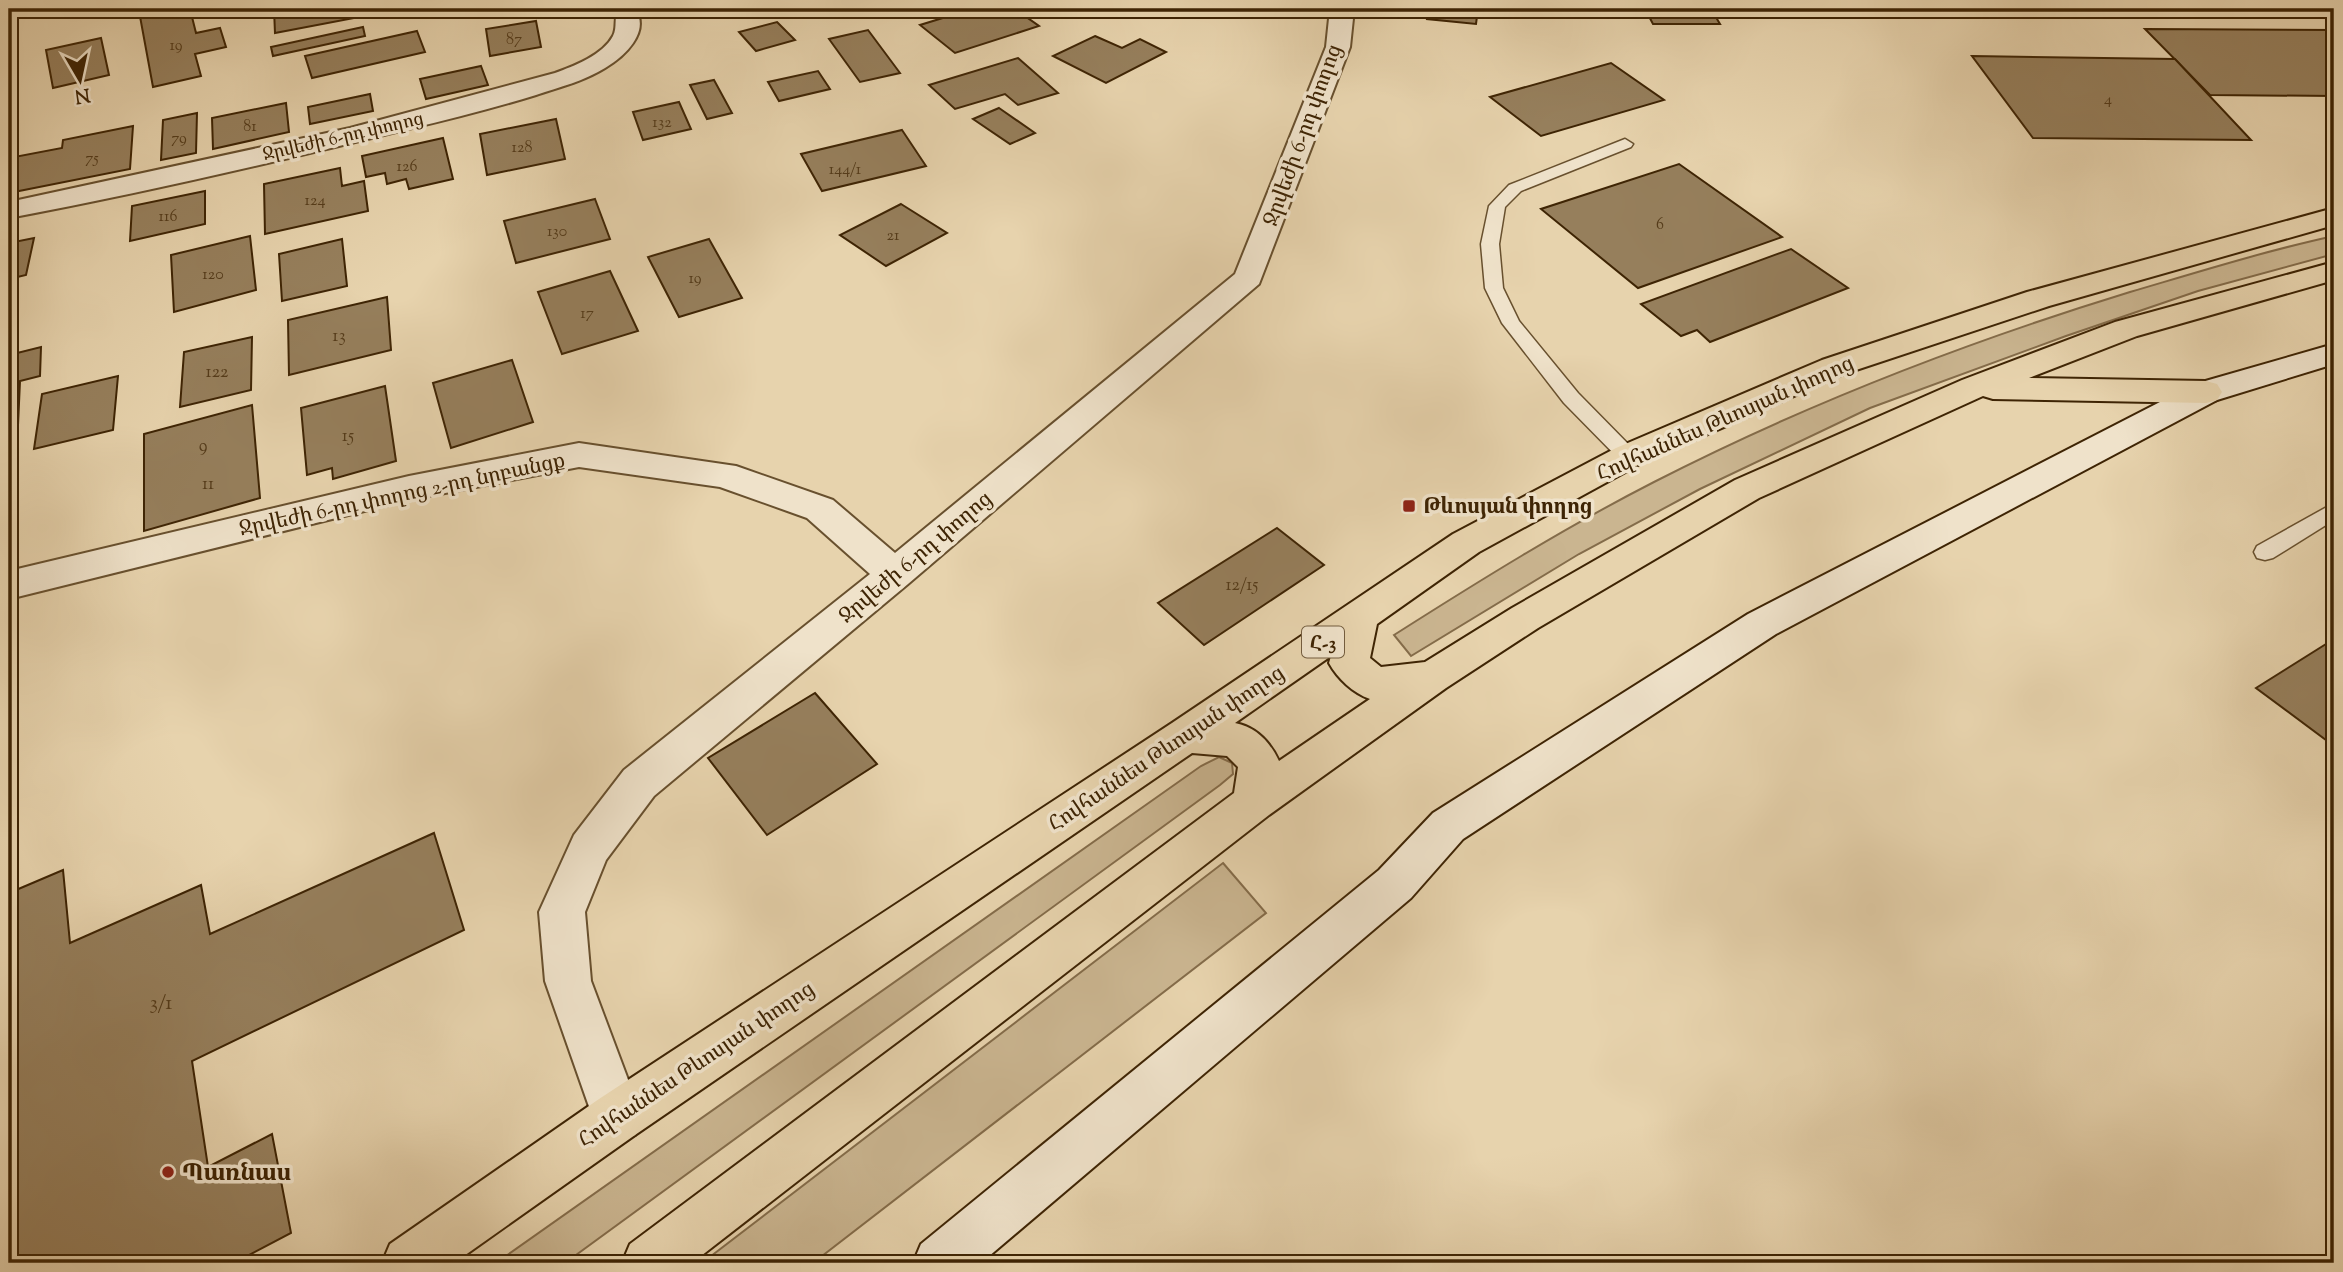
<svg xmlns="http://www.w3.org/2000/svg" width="2343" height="1272" viewBox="0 0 2343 1272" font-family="'Sorts Mill Goudy','Noto Serif Armenian',serif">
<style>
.green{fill:#cab590;stroke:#846c4a;stroke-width:2}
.building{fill:#967f5c;stroke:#3e2404;stroke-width:2}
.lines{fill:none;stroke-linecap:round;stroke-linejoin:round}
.lane-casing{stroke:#68502e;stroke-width:3}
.street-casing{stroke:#68502e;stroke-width:4}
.secondary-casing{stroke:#3e2404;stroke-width:4}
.primary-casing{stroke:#3e2404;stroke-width:4}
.lane{fill:#efe2ca;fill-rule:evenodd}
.street{fill:#efe2ca;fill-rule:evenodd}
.secondary{fill:#efe2ca;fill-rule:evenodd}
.primary{fill:#e7d3ad;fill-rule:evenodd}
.poi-dot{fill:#8f2418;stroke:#efe2ca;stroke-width:2.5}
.labels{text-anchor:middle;stroke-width:7;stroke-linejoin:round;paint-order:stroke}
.far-number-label{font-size:16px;fill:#543b1a}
.far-street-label{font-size:18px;fill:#3e2404;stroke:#efe2ca}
.number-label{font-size:18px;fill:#543b1a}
.shield{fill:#efe2ca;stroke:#735d3f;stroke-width:2}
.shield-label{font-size:19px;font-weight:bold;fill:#3e2404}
.street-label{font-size:21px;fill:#3e2404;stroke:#efe2ca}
.poi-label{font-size:21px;font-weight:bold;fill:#3e2404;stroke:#efe2ca;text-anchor:start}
.near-number-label{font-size:21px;fill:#543b1a}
.near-poi-label{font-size:24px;font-weight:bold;fill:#3e2404;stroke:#efe2ca;text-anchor:start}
</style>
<rect width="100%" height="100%" fill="#e7d3ad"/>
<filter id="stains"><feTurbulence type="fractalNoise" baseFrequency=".00286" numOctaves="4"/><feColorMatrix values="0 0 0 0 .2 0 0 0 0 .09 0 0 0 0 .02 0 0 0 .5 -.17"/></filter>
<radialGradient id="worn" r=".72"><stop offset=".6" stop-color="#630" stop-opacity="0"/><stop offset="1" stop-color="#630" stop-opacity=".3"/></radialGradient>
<g class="green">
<path d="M2334 236V254L2198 291 2066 336 1870 408 1700 489 1579 554 1411 656 1394 635C1479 581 1564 528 1654 482 1806 404 1967 342 2130 292 2198 272 2265 251 2334 236Z"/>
<path d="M1219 757 1232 763 1233 774 1220 785 565 1263H496L1201 766Z"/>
<path d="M1223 863 1266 913 813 1263H702Z"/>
</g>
<g class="building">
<path d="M148 9H190L196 33 220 28 226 47 195 54 201 76 153 87 139 11Z"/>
<path d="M274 9H391V11L275 33Z"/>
<path d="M972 9H1015L1039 26 955 53 920 25Z"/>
<path d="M1429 9H1478L1476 24 1427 19Z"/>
<path d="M1478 9H1508L1509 14 1477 13Z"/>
<path d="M1645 9H1711L1720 24H1653Z"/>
<path d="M1799 9H1993L1999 16 1803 15Z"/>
<path d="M536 21 541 47 490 56 486 29Z"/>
<path d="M777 22 795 40 756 51 739 32Z"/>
<path d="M363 27 365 36 273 56 271 47Z"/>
<path d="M2145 29 2334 30V96L2210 95Z"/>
<path d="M868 30 900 73 860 82 829 39Z"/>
<path d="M417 31 425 52 312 78 305 56Z"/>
<path d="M1095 36 1122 48 1140 39 1166 52 1106 83 1053 56Z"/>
<path d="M101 38 109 75 53 88 46 50Z"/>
<path d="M1972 56 2175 59 2251 140 2033 138Z"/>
<path d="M1018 58 1058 93 1018 105 1005 94 955 109 929 85Z"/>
<path d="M1611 63 1664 100 1541 136 1490 97Z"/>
<path d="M9 66 16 103 9 105Z"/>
<path d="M481 66 488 85 426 99 420 79Z"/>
<path d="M818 71 830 89 779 101 768 82Z"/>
<path d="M714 80 732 113 707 119 690 85Z"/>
<path d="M370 94 373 111 310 124 308 107Z"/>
<path d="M679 102 691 129 643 140 633 112Z"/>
<path d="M286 103 289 132 213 149 212 118Z"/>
<path d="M999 108 1035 133 1010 144 973 119Z"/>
<path d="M197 113 196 153 161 160 163 120Z"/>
<path d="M556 119 565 159 487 175 480 134Z"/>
<path d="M133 126 130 169 9 193V158L62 148 63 140Z"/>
<path d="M902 130 926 166 822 191 801 154Z"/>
<path d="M443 138 453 179 409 189 406 179 387 184 385 173 366 177 362 156Z"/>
<path d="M1679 164 1782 237 1638 288 1541 209Z"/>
<path d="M340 168 342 186 364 181 368 211 265 234 264 184Z"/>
<path d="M205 191V224L130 241 132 206Z"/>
<path d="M595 199 610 239 516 263 504 221Z"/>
<path d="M901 204 947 233 886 266 840 235Z"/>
<path d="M250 236 256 290 174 312 171 255Z"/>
<path d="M34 238 26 275 9 279V243Z"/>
<path d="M342 239 347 286 282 301 279 254Z"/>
<path d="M709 239 742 298 679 317 648 257Z"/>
<path d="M1791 249 1848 288 1710 342 1697 330 1681 336 1641 304Z"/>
<path d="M610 271 638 331 562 354 538 292Z"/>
<path d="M387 297 391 350 289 375 288 320Z"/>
<path d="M252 337 251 390 180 407 184 352Z"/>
<path d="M41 347 40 376 20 381 18 425 9 428V355Z"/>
<path d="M512 360 533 422 451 448 433 383Z"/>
<path d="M118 376 113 430 34 449 42 394Z"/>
<path d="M385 386 396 461 333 479 332 468 307 475 301 408Z"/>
<path d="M252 405 260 498 144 531V434Z"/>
<path d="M1277 528 1324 565 1204 645 1158 603Z"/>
<path d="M2334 639V746L2256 688Z"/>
<path d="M815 693 877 764 767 835 708 758Z"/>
<path d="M434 833 464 930 192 1061 208 1167 272 1134 291 1233 234 1263H9V893L63 870 70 943 201 885 210 934Z"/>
</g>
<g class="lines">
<defs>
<g id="lane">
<path d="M1625 139 1633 144 1631 147 1521 191 1505 207 1499 244 1503 288 1519 321 1578 393 1635 451 1638 456 1635 461H1621L1564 403 1502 323 1485 288 1481 244 1489 206 1509 185Z"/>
<path d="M2334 503V520L2273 558 2265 560 2257 558 2254 552 2257 546Z"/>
</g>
<g id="street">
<path d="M619 9H635C651 32 624 57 605 68 584 81 560 87 536 95 494 108 451 119 408 129 276 162 142 193 9 218V202L350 128 555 73C574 66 603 55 613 36 618 27 613 17 619 9Z"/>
<path d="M1330 9H1354L1350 47 1259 284 908 584 654 796 606 860 585 912 591 981 642 1117 635 1135 617 1142 599 1135 545 981 539 912 574 835 624 770 870 574 807 518 720 487 579 467 409 500 9 599V571L409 476 579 443 736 466 833 500 895 553 1235 274 1326 47Z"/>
</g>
<path id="secondary" d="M2334 344V364L2217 400 1776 634 1463 839 1411 898 981 1263H913L921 1244 1379 870 1433 813 1748 614 2195 384Z"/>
<path id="primary" d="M2334 208V225L2049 306 1844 374 1640 464 1479 552 1377 624 1370 658 1381 667 1425 662 1512 608 1735 480 1962 380 2115 322 2334 262V280L2137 336 2029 378 2206 381 2217 384 2222 392 2217 400 2206 403 1993 399 1983 396 1759 498 1538 628 1446 688 1269 815 692 1263H622L630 1244 1234 793 1238 767 1227 756 1192 753 635 1135 454 1263H382L390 1244 599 1099 1172 723 1453 534 1616 448 1822 360 2027 292ZM1331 656 1329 663C1338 679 1353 693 1370 699L1279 761C1270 742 1256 727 1235 723Z"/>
</defs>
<use href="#lane" class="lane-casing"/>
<use href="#street" class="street-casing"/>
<use href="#secondary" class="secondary-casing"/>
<use href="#primary" class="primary-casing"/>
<use href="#lane" class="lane"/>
<use href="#street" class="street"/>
<use href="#secondary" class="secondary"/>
<use href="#primary" class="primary"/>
</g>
<g class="poi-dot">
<rect x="1402" y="499" width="14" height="14" rx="3.5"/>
<circle cx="168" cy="1172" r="7"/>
</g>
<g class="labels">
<g class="far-number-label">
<text x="514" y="44">87</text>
<text x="176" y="50">19</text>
<text x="2108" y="104">4</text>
<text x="662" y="127">132</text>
<text x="250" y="131">81</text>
<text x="179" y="143">79</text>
<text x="522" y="152">128</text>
<text x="92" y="163">75</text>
<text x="407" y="171">126</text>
<text x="845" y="174">144/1</text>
<text x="315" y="205">124</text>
<text x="168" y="221">116</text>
<text x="1660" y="229">6</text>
<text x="557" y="236">130</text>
<text x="893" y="240">21</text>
<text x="213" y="279">120</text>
<text x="695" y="283">19</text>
<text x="587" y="318">17</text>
</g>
<g class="far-street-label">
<text transform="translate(343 136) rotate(-13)" y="6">Ջրվեժի 6-րդ փողոց</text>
</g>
<g class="number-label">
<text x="339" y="341">13</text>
<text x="217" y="377">122</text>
<text x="348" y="441">15</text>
<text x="203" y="451">9</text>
<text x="208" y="489">11</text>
<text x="1242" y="590">12/15</text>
</g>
<rect class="shield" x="1302" y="626.5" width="42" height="31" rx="5"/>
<g class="shield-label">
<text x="1323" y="649">Հ-3</text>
</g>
<g class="street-label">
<text transform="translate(1302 135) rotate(-70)" y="7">Ջրվեժի 6-րդ փողոց</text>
<text transform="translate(1725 418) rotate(-24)" y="7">Հովհաննես Թևոսյան փողոց</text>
<text transform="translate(402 494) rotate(-12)" y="7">Ջրվեժի 6-րդ փողոց 2-րդ նրբանցք</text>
<text transform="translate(915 557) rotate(-40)" y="7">Ջրվեժի 6-րդ փողոց</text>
<text transform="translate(1166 748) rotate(-34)" y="7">Հովհաննես Թևոսյան փողոց</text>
<text transform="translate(696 1064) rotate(-34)" y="7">Հովհաննես Թևոսյան փողոց</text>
</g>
<g class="poi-label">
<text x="1423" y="513">Թևոսյան փողոց</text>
</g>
<g class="near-number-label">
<text x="161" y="1009">3/1</text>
</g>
<g class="near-poi-label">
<text x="182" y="1180">Պառնաս</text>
</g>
</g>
<rect width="2343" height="1272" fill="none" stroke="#e7d3ad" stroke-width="35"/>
<rect x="10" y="10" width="2322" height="1251" fill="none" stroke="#3e2404" stroke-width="3.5"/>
<rect x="18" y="18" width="2308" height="1237" fill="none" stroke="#3e2404" stroke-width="2"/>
<g transform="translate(80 80) rotate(171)" stroke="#efe2ca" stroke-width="5" paint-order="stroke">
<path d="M0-5L12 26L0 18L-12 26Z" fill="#3e2404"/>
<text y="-10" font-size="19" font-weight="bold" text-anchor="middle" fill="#3e2404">N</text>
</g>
<rect width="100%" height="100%" filter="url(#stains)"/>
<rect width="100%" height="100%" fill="url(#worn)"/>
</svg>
